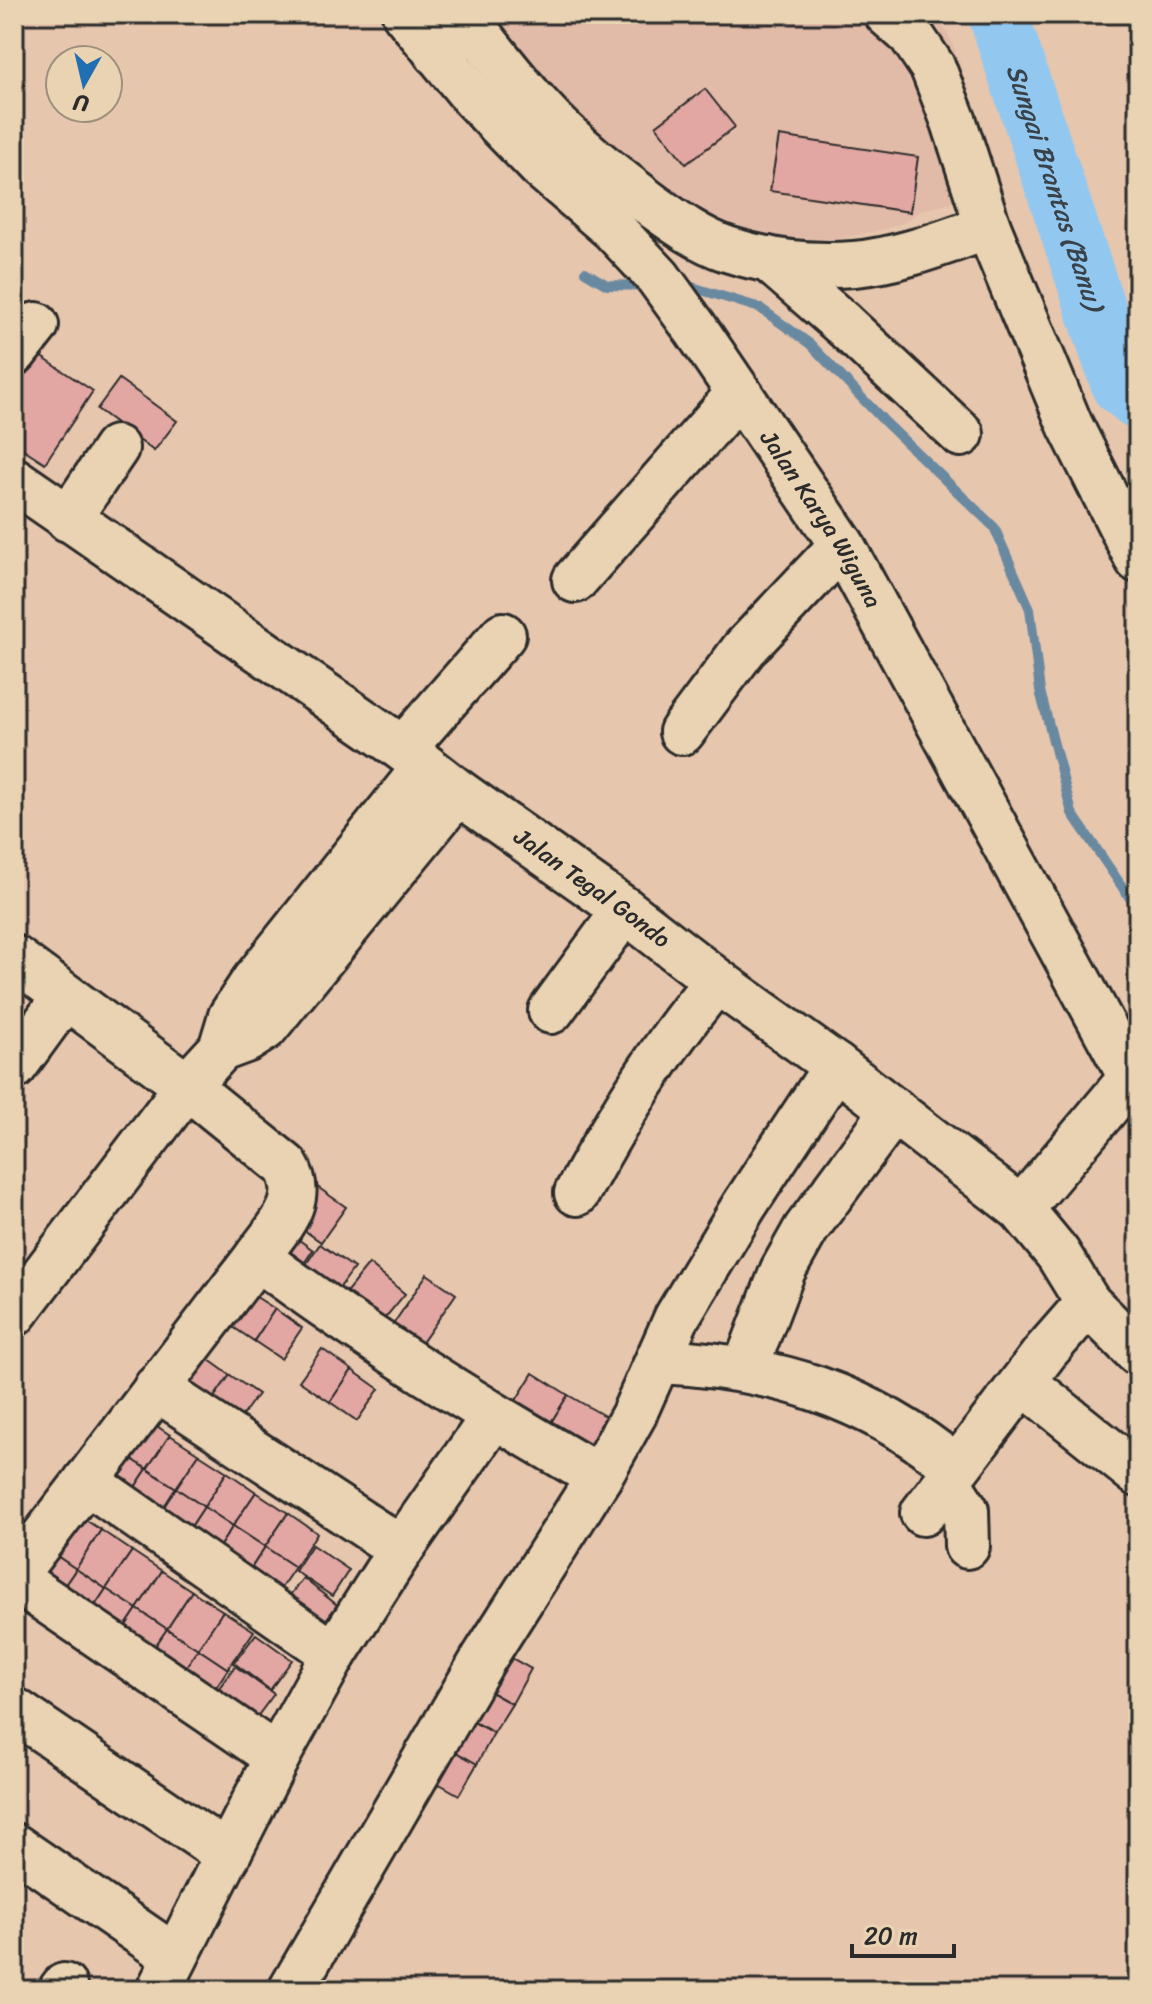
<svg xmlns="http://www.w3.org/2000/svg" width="1152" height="2004" viewBox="0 0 1152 2004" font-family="Sriracha,sans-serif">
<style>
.built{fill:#e2baa8}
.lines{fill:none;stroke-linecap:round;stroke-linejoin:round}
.stream{stroke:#6989a1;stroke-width:10}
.river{stroke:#92c7f0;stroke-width:60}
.building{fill:#e2a7a3;stroke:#2b2b2b;stroke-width:2}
.minor-casing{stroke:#2b2b2b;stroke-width:50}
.major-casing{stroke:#2b2b2b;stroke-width:50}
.minor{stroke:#e9d3b2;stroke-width:44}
.major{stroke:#e9d3b2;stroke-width:44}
.labels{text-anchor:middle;stroke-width:6;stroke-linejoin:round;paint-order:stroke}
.street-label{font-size:24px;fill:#2b2b2b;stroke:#e9d3b2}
.water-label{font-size:26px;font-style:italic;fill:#3a4249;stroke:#e9d3b2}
</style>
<rect width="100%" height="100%" fill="#e7c6ae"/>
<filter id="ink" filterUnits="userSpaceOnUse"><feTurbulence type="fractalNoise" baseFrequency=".0125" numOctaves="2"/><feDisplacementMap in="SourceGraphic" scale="16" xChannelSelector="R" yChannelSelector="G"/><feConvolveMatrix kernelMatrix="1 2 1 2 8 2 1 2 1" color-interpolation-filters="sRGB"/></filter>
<g filter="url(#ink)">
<path class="built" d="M431 14H937L953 44 1001 190 919 211 908 221 885 229 837 239 767 236 695 208 450 36Z"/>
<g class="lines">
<g class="stream">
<path d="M585 272 607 285 650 286"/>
<path d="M682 287H692L760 308 810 344 884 421 994 527 1030 609 1040 691 1072 813 1138 910"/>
</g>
<path class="river" id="s1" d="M998 14 1121 385 1138 399"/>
</g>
<g class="building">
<path d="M705 89 735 127 686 164 656 126Z"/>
<path d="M779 136 918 157 910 212 770 191Z"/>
<path d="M28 348 93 391 45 463 14 443V369Z"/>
<path d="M119 379 177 421 154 451 97 409Z"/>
<path d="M316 1186 346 1207 321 1242 291 1221Z"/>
<path d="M284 1229 313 1250 294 1278 263 1256Z"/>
<path d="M320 1244 354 1268 330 1301 297 1277Z"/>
<path d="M369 1264 405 1294 375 1330 339 1301Z"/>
<path d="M427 1274 456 1294 414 1354 386 1335Z"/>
<path d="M247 1291 275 1309 254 1341 227 1323Z"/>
<path d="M275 1309 302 1328 281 1359 254 1341Z"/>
<path d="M322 1349 352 1370 330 1402 299 1381Z"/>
<path d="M202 1355 230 1375 203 1413 175 1392Z"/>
<path d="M352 1370 379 1389 357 1421 330 1402Z"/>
<path d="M533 1373 568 1395 542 1437 507 1415Z"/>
<path d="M230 1375 258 1394 230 1432 203 1413Z"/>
<path d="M568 1395 608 1418 582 1460 542 1437Z"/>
<path d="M145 1418 170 1435 147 1469 121 1452Z"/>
<path d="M170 1435 199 1454 176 1488 147 1469Z"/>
<path d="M121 1452 147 1469 124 1504 98 1487Z"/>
<path d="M199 1454 227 1472 204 1507 176 1488Z"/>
<path d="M147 1469 176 1488 153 1524 124 1504Z"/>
<path d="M227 1472 256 1492 233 1526 204 1507Z"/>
<path d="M176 1488 204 1507 181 1542 153 1524Z"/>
<path d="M256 1492 288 1513 265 1547 233 1526Z"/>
<path d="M204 1507 233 1526 210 1561 181 1542Z"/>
<path d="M70 1510 101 1530 76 1569 45 1548Z"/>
<path d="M288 1513 317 1533 295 1567 265 1547Z"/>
<path d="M233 1526 265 1547 242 1582 210 1561Z"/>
<path d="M101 1530 132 1551 106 1589 76 1569Z"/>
<path d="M312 1545 349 1570 332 1596 295 1571Z"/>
<path d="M265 1547 295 1567 268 1607 239 1587Z"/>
<path d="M45 1548 76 1569 54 1601 23 1581Z"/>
<path d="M132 1551 162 1571 137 1609 106 1589Z"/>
<path d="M76 1569 106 1589 84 1622 54 1601Z"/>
<path d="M162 1571 192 1591 167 1629 137 1609Z"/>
<path d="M303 1578 337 1605 313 1637 278 1611Z"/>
<path d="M106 1589 137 1609 115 1642 84 1622Z"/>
<path d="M192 1591 223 1611 198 1649 167 1629Z"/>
<path d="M137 1609 167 1629 145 1661 115 1642Z"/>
<path d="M223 1611 254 1631 228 1669 198 1649Z"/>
<path d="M167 1629 198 1649 176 1682 145 1661Z"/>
<path d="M256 1634 292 1660 270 1690 234 1663Z"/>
<path d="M494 1648 531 1669 512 1704 474 1683Z"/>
<path d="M198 1649 228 1669 206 1702 176 1682Z"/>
<path d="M235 1666 274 1694 245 1733 206 1706Z"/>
<path d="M474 1683 512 1704 494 1733 457 1713Z"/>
<path d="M457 1713 494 1733 477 1764 440 1743Z"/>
<path d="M440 1743 477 1764 459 1795 422 1774Z"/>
</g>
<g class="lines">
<defs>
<g id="minor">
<path d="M887 14 911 35 933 68 954 122 988 227 1070 425 1138 560"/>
<path d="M436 53 473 27C495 54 516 82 539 107 571 143 611 174 649 203 674 221 698 239 727 249 767 262 812 267 854 264 900 260 945 242 988 227"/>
<path d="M768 259 843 324 961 434"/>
<path d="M14 353 36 325"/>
<path id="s2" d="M14 480 403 749 458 792 625 910 717 981 836 1066 1021 1209 1132 1077"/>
<path d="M68 519 116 448"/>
<path d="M575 580 739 393"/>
<path d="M682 732 744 649 842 545"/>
<path d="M403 749 503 635"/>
<path d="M14 958 187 1086 286 1166C308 1202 277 1228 257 1257L14 1576"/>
<path d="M551 1011 625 910"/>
<path d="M221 1049 248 1039 265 1028 458 792"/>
<path d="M14 1067 65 997"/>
<path d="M577 1193C617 1119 662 1045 717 981"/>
<path d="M257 1257C365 1338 481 1409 599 1477"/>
<path d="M1088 1303 1138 1353"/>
<path d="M14 1314 187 1086 221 1049 231 1016 254 981 425 767"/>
<path d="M659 1361C772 1366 869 1395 956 1468"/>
<path d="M745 1369 783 1270 806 1229 894 1110"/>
<path d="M1023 1382 1138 1474"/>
<path d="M156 1388 401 1549"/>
<path d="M86 1481 334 1654"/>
<path d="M947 1481 966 1510 967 1546"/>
<path d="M923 1513 1046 1351 1088 1303 1058 1254 1021 1209"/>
<path d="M14 1578 277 1757"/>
<path d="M14 1710 228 1855"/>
<path d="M14 1846 175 1957"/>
<path d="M61 1990 64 1986"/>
<path d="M159 1990 277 1757 334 1654 401 1549 494 1416"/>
<path d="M291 1990 484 1658 599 1477 633 1416 677 1317 744 1206 836 1066"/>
</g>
<g id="major">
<path id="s3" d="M405 14 475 99 541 167 612 228 658 277 695 328 842 545 1138 1090"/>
</g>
</defs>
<use href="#minor" class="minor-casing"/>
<use href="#major" class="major-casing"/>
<use href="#minor" class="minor"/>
<use href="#major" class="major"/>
</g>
</g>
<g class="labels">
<g class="street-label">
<text dy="8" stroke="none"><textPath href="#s3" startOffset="658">Jalan Karya Wiguna</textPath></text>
<text dy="8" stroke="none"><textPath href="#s2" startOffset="708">Jalan Tegal Gondo</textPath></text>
</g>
<g class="water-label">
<text dy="9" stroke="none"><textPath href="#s1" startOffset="182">Sungai Brantas (Banu)</textPath></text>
</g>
</g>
<rect width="1152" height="2004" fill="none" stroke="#e9d3b2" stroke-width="48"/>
<rect x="24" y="24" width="1104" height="1956" fill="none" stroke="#2b2b2b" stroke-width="3" filter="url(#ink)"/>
<g transform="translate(84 84) rotate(188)"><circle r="38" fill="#e9d3b2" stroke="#9d907c" stroke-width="2"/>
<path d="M0-6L14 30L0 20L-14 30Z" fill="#1f6fb2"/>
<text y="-12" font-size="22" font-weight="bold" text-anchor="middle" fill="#2b2b2b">U</text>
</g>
<path d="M852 1944v12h102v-12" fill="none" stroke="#2b2b2b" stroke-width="4"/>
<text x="864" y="1944" font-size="24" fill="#2b2b2b" stroke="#e9d3b2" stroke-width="6" paint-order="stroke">20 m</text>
</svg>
